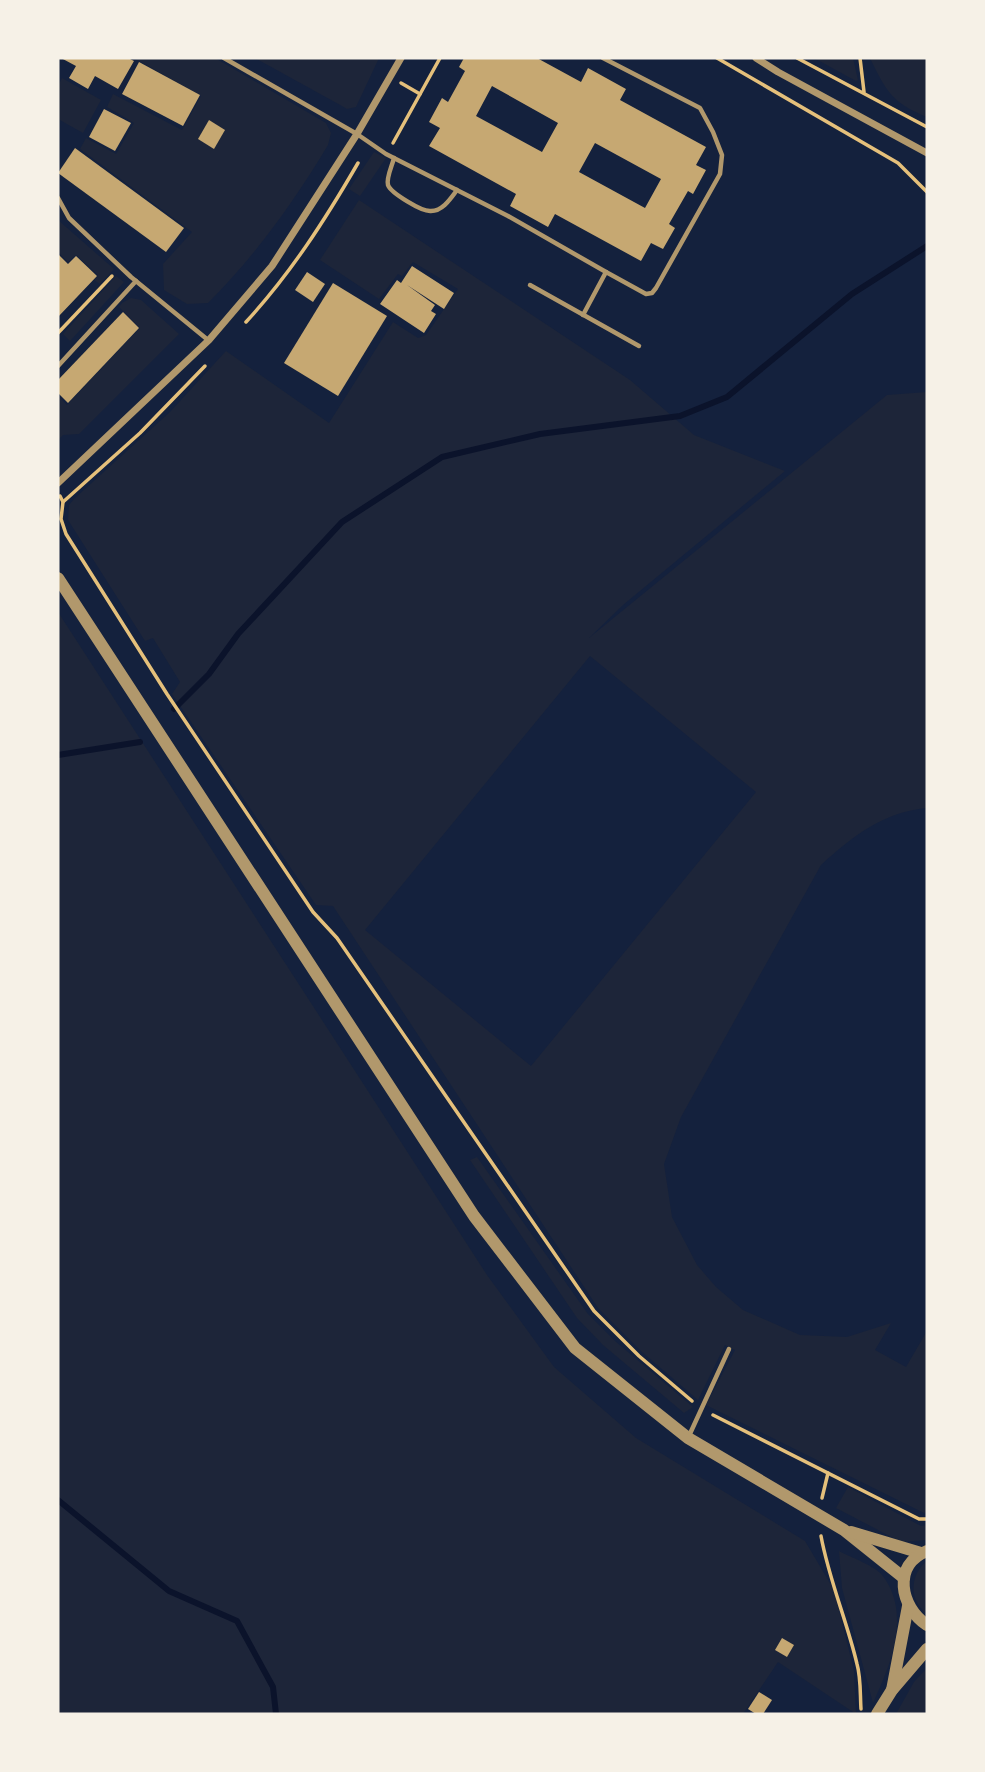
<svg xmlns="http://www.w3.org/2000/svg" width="985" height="1772" viewBox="0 0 985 1772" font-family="Inter,sans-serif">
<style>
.green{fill:#1d2539;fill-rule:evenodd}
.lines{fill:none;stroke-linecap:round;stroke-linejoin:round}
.stream{stroke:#0b132b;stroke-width:6}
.building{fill:#c6a872;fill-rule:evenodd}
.path{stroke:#e5c07b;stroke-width:3.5}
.service{stroke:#b1986c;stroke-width:4.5}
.minor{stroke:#b1986c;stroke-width:7}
.tertiary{stroke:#b1986c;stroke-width:12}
</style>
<rect width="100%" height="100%" fill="#14213d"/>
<g class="green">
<path d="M134 58H215L326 123 331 133 328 145C294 202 255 256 208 303L187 304 164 290 163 264 192 232 80 149 86 138 116 154 134 123 107 107 113 94 182 130 201 96Z"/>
<path d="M255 58H379L356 107 347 109 342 106Z"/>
<path d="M814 58H853L858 80 856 81Z"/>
<path d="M870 58H927V117C892 103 886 91 870 58Z"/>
<path d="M62 78 101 100 83 133 58 119V86Z"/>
<path d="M374 152 386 158 360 196 349 189Z"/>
<path d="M359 200 630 380 694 435 785 471 623 605 589 638 887 395 927 392V808C883 812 853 836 821 865L681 1117 664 1164 672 1217 697 1265 716 1287 743 1310 800 1335 847 1337 891 1323 875 1350 906 1367 927 1331V1512L924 1513 706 1405 735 1350 725 1345 698 1400 642 1352 598 1308 333 906 316 905 172 694 180 682 153 638 145 641 68 520 69 505 74 499 170 412 226 351 329 423 393 322 418 338 426 335 458 289 413 262 402 276 398 274 379 299 320 260ZM590 656 756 792 531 1066 365 930Z"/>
<path d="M58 220 114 269 100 284 94 280 98 275 76 255 68 262 58 252Z"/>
<path d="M116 276 124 282 70 341 63 334Z"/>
<path d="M131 298 141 300 179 334 79 434 63 435 58 440V396L67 405 140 328 119 307 122 303Z"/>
<path d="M58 612 487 1275 554 1367 636 1438 805 1541 834 1590 854 1671 856 1714 778 1662 743 1714H58Z"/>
<path d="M477 1157 588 1314 615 1341 693 1407 684 1413 603 1345 577 1318 470 1160Z"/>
<path d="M848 1487 921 1526 927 1525V1540L901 1542 836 1508Z"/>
<path d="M839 1551C850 1557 875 1566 882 1575 912 1613 891 1665 873 1703L842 1588Z"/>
<path d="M927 1561V1614C909 1601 909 1575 927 1561Z"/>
<path d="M927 1668V1714H896L914 1682Z"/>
</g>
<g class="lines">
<g class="stream">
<path d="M174 709 209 674 238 634 342 522 442 457 540 434 680 416 727 397 852 294 927 246"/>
<path d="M58 755 140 742"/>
<path d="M58 1500 169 1591 237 1621 273 1687 276 1714"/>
</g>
</g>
<g class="building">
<path d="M61 58H128L134 61 118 89 95 76 88 89 69 78 76 66Z"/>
<path d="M464 58H537L581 82 588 68 626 89 620 100 706 147 696 165 706 170 693 194 688 191 669 224 675 228 663 249 651 243 641 261 555 214 548 227 510 206 516 194 429 146 440 128 429 122 442 98 448 102 465 71 459 67ZM492 86 558 123 542 152 476 116ZM595 143 661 179 645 208 579 172Z"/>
<path d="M139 62 200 95 183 126 122 94Z"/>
<path d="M104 109 131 123 115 151 89 137Z"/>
<path d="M209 120 225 130 214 149 198 139Z"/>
<path d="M75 148 184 228 166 252 58 173Z"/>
<path d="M58 254 68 264 76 256 97 276 58 317Z"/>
<path d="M412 266 454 293 444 309 407 285 435 305 431 311 436 314 424 333 380 304 397 280 401 283Z"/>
<path d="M307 272 325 284 313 302 295 290Z"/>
<path d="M333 283 387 316 338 396 284 363Z"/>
<path d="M123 312 139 328 68 403 58 393V380Z"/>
<path d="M782 1638 794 1645 787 1657 775 1650Z"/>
<path d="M759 1692 772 1700 763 1714H756L748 1709Z"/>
</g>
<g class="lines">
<g class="path">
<path d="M717 58 898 163 927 192"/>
<path d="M797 58 927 127"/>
<path d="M860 58 864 92"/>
<path d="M401 83 420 94"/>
<path d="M393 143 440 58"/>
<path d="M246 322C291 273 325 220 358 163"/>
<path d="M58 333 112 276"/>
<path d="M60 496 63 502 61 519 66 534 167 694 313 912 337 938 594 1311 639 1356 692 1401"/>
<path d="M63 502 140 433 205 366"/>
<path d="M713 1415 919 1519H927"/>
<path d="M822 1498 828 1473"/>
<path d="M821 1536C829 1580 847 1621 857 1664 861 1678 860 1694 861 1709"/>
</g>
<g class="service">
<path d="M224 58 357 134 386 154 508 216 606 272"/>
<path d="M394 158C392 166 386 178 388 185 391 193 422 212 431 211 443 211 451 198 457 190"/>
<path d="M58 198 69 218 131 277 208 340"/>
<path d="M530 285 639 346"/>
<path d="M583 315 606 272 646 294 652 293 656 288 720 174 722 155 713 132 700 108 603 58"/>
<path d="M58 366 136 281"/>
<path d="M688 1438 729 1349"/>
</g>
<g class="minor">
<path d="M756 58 778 72 927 153"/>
<path d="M58 483 209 340 272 266 357 134 401 58"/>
</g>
<g class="tertiary">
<path d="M58 578 474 1216 575 1348 688 1438 844 1530 904 1578"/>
<path d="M851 1532 921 1553"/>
<path d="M927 1551C892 1565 900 1607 927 1625"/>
<path d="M892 1690 908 1606"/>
<path d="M877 1714 892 1690 927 1649"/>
</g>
</g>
<rect width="985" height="1772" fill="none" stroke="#f6f1e7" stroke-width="119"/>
</svg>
